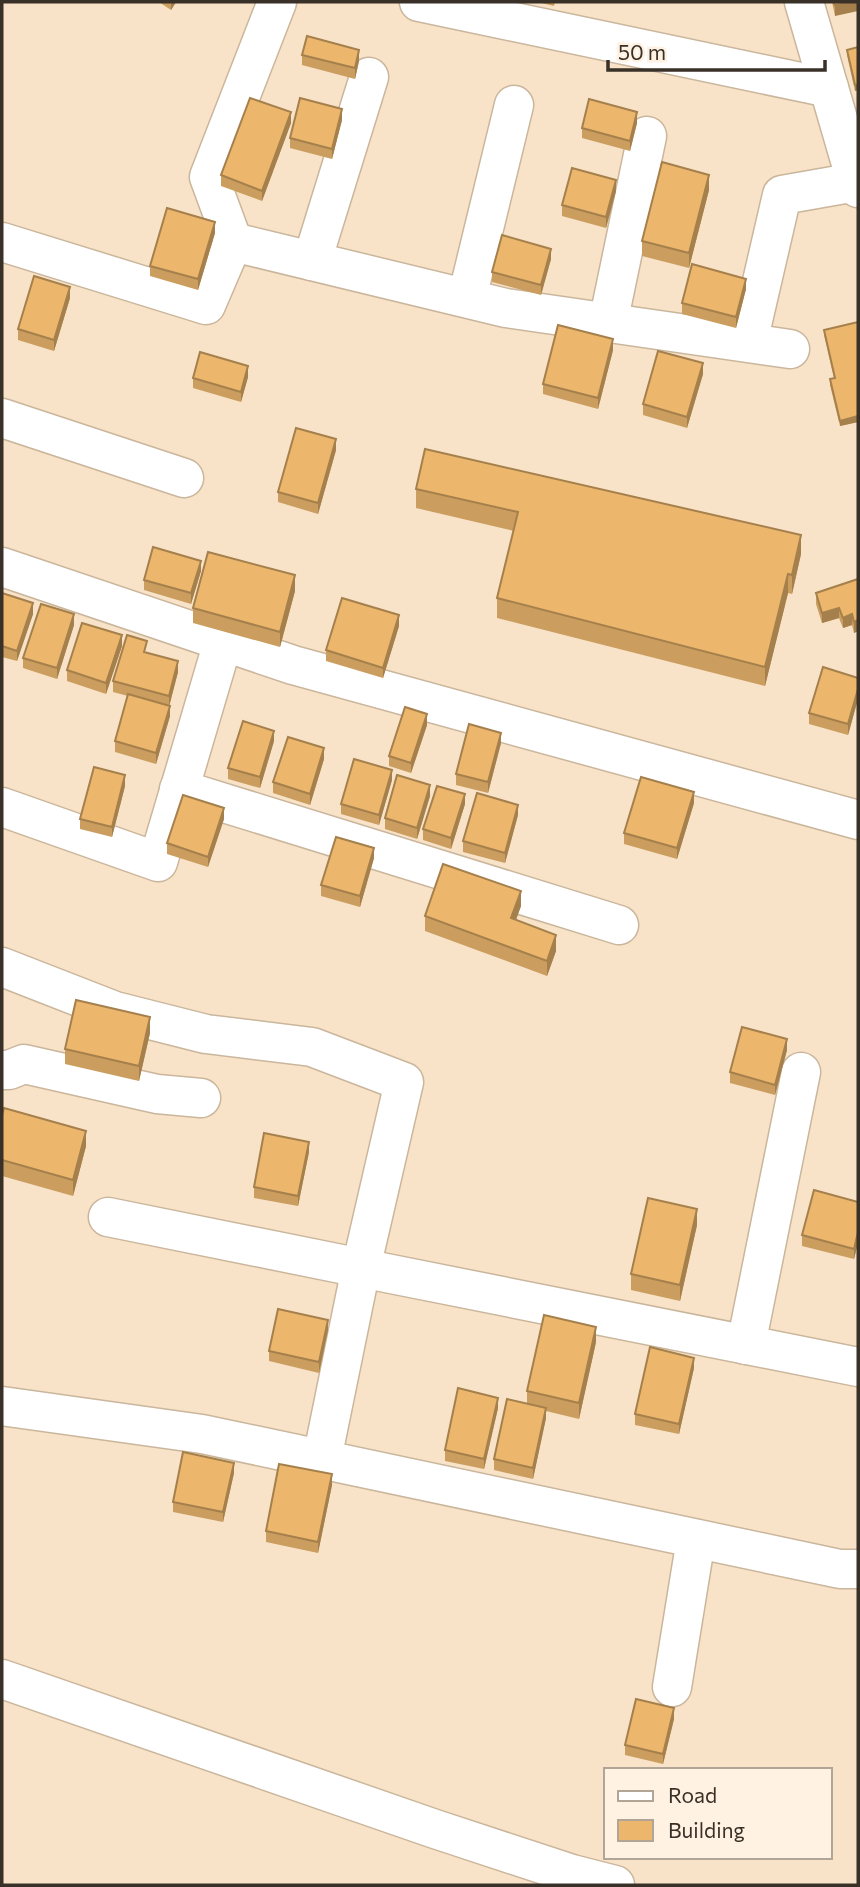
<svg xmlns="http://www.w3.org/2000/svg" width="860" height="1887" viewBox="0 0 860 1887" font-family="Commissioner,sans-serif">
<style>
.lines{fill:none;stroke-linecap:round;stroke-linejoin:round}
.minor-casing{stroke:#cab69c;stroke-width:41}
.minor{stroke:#fff;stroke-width:38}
.wall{fill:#cb9d5e}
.shaded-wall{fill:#a5804c}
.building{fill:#ecb76d;stroke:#a5804c;stroke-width:2}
</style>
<rect width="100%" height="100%" fill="#f8e3c8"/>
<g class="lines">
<defs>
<g id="minor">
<path d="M419 2 829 88"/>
<path d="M804 2 858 188"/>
<path d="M2 242 206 305 233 242 506 308 790 349"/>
<path d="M233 242 209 177 277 2"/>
<path d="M312 261 369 77"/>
<path d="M467 298 514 105"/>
<path d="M608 323 647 136"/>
<path d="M748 342 782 195 856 182"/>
<path d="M2 418 184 478"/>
<path d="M2 567 293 665 858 820"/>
<path d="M179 789 619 925"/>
<path d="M2 807 158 862 223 642"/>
<path d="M2 967 115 1011 206 1034 312 1047 404 1082 361 1268 108 1217"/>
<path d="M2 1070H9L24 1064 157 1094 201 1098"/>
<path d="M746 1345 801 1072"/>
<path d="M2 1406 202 1434 840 1569H858"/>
<path d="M322 1459 361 1268 858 1367"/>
<path d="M2 1679 435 1829 572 1874 615 1885"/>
<path d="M672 1687 696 1539"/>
</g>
</defs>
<use href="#minor" class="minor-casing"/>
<use href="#minor" class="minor"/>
</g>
<g class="wall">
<path d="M159 2H176L171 10Z"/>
<path d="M537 2H555L554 6Z"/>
<path d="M832 2H858L835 16Z"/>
<path d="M858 47V90L855 91 847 55V50Z"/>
<path d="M302 55 359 61 355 79 302 65Z"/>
<path d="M342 120 332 159 290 148V138Z"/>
<path d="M291 123 262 201 221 186V175Z"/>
<path d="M637 123 630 151 582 138V128Z"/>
<path d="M709 190 689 268 642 256V241Z"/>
<path d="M616 191 606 228 562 216V205Z"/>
<path d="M215 233 198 290 150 276V266Z"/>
<path d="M551 259 541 295 492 282V272Z"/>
<path d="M746 289 736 328 682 314V303Z"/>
<path d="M70 298 54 351 18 340V329Z"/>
<path d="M858 322V422L840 426 830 385V379L834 378 824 335V330Z"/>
<path d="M613 350 598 409 543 394V384Z"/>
<path d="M703 374 687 428 643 415V404Z"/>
<path d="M248 377 241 402 193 388V378Z"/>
<path d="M336 450 318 514 278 502V492Z"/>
<path d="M416 489 801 554 792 594 788 593 765 686 497 618V598L514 531 416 508Z"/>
<path d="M201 571 191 604 144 590V580Z"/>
<path d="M858 579V631L854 633 852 625 843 628 839 618 822 623 816 604V593Z"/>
<path d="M295 591 280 647 193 623V608Z"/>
<path d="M2 593 33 614 17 661 2 657Z"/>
<path d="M74 625 57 679 23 668V658Z"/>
<path d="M399 626 383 678 326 661V650Z"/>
<path d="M122 646 106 694 67 681V670Z"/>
<path d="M147 653 178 672 169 706 170 716 156 764 115 752V741L128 696 113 692V681Z"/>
<path d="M858 678V699L848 735 809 724V713Z"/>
<path d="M427 725 411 773 389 766V756Z"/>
<path d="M274 741 260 788 228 779V768Z"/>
<path d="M501 743 488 793 456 785V774Z"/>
<path d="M324 759 310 805 273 793V782Z"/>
<path d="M392 780 379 825 341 814V804Z"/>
<path d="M125 786 112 837 80 829V819Z"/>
<path d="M430 796 417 839 385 829V818Z"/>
<path d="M694 803 677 859 624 844V833Z"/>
<path d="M465 804 451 849 423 840V829Z"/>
<path d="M518 815 505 863 463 852V841Z"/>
<path d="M224 819 208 867 167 854V843Z"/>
<path d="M374 858 360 907 321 896V885Z"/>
<path d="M521 906 516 920 556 951 547 976 425 931V916Z"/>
<path d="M150 1033 139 1081 65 1064V1049Z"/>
<path d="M787 1050 775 1095 730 1083V1072Z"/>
<path d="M2 1115 86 1146 73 1196 2 1176Z"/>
<path d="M309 1152 298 1206 254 1198V1187Z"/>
<path d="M858 1202V1243L854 1259 802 1246V1235Z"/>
<path d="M697 1225 680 1301 631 1290V1274Z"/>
<path d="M328 1330 319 1373 269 1361V1351Z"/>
<path d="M596 1342 579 1419 546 1411V1418L533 1479 494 1470V1459L527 1403V1391Z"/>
<path d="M694 1368 679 1434 635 1425V1414Z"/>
<path d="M498 1408 484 1469 445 1461V1450Z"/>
<path d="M234 1473 223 1522 173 1512V1502Z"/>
<path d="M332 1485 318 1553 266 1542V1531Z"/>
<path d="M674 1719 663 1764 625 1755V1745Z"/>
</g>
<g class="shaded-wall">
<path d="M171 2H176L171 10Z"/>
<path d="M850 2H858V11L835 16V5Z"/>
<path d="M359 50V61L355 79V68Z"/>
<path d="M855 85H858V90L855 91Z"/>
<path d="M342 109V120L332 159V149Z"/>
<path d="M291 112V123L262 201V191Z"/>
<path d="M637 112V123L630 151V141Z"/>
<path d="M709 175V190L689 268V253Z"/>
<path d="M616 180V191L606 228V217Z"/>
<path d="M215 222V233L198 290V279Z"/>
<path d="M551 249V259L541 295V285Z"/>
<path d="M746 279V289L736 328V317Z"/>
<path d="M70 287V298L54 351V340Z"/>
<path d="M613 339V350L598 409V398Z"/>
<path d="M703 363V374L687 428V417Z"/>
<path d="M248 366V377L241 402V392Z"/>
<path d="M858 416V422L840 426V421Z"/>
<path d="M336 439V450L318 514V503Z"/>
<path d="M801 535V554L792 594V575Z"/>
<path d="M201 561V571L191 604V593Z"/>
<path d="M788 574V593L765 686V667Z"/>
<path d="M295 575V591L280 647V632Z"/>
<path d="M33 603V614L17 661V651Z"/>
<path d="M839 608V618L822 623V613Z"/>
<path d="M74 614V625L57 679V668Z"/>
<path d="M852 614V625L843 628V618Z"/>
<path d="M399 615V626L383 678V668Z"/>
<path d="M858 620V631L854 633V622Z"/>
<path d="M122 635V646L106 694V683Z"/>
<path d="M178 661V672L169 707V696Z"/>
<path d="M858 689V699L848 735V724Z"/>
<path d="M170 706V716L156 764V753Z"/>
<path d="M427 714V725L411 773V763Z"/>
<path d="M274 731V741L260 788V777Z"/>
<path d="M501 733V743L488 793V782Z"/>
<path d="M324 748V759L310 805V794Z"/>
<path d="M392 770V780L379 825V815Z"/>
<path d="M125 775V786L112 837V827Z"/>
<path d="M430 785V796L417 839V828Z"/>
<path d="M694 792V803L677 859V848Z"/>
<path d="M465 794V804L451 849V838Z"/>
<path d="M518 805V815L505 863V853Z"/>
<path d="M224 808V819L208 867V857Z"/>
<path d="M374 848V858L360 907V896Z"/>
<path d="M521 891V906L511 933V918Z"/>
<path d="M556 935V951L547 976V961Z"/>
<path d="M150 1017V1033L139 1081V1066Z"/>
<path d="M787 1039V1050L775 1095V1085Z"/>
<path d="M86 1131V1146L73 1196V1180Z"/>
<path d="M309 1142V1152L298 1206V1196Z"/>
<path d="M697 1209V1225L680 1301V1285Z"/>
<path d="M858 1232V1243L854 1259V1249Z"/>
<path d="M328 1320V1330L319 1373V1362Z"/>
<path d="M596 1327V1342L579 1419V1403Z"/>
<path d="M694 1358V1368L679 1434V1424Z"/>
<path d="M498 1398V1408L484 1469V1459Z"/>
<path d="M546 1408V1418L533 1479V1468Z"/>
<path d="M234 1463V1473L223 1522V1512Z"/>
<path d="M332 1474V1485L318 1553V1542Z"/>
<path d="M674 1708V1719L663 1764V1754Z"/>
</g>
<g class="building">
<path d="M834 2H850L835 5Z"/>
<path d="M307 36 359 50 355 68 302 55Z"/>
<path d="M858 47V85H855L847 50Z"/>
<path d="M250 98 291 112 262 191 221 175Z"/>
<path d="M300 98 342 109 332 149 290 138Z"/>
<path d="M589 99 637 112 630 141 582 128Z"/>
<path d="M662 162 709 175 689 253 642 241Z"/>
<path d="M572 168 616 180 606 217 562 205Z"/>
<path d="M167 208 215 222 198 279 150 266Z"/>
<path d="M502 235 551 249 541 285 492 272Z"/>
<path d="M692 264 746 279 736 317 682 303Z"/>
<path d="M34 276 70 287 54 340 18 329Z"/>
<path d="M858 322V416L840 421 830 379 835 378 824 330Z"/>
<path d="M558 325 613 339 598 398 543 384Z"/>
<path d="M658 351 703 363 687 417 643 404Z"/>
<path d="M200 352 248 366 241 392 193 378Z"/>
<path d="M296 428 336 439 318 503 278 492Z"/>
<path d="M425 449 801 535 792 575 788 574 765 667 497 598 518 512 416 489Z"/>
<path d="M153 547 201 561 191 593 144 580Z"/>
<path d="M208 552 295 575 280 632 193 608Z"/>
<path d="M858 579V620L854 622 852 614 843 618 839 608 822 613 816 593Z"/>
<path d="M2 593 33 603 17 651 2 646Z"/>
<path d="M342 598 399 615 383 668 326 650Z"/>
<path d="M41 604 74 614 57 668 23 658Z"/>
<path d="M82 623 122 635 106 683 67 670Z"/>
<path d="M127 635 147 641 144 652 178 661 169 696 113 681Z"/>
<path d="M823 667 858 678V689L848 724 809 713Z"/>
<path d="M128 694 170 706 156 753 115 741Z"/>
<path d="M405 707 427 714 411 763 389 756Z"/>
<path d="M243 721 274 731 260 777 228 768Z"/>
<path d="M469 724 501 733 488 782 456 774Z"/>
<path d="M288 737 324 748 310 794 273 782Z"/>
<path d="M354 759 392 770 379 815 341 804Z"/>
<path d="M94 767 125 775 112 827 80 819Z"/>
<path d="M397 775 430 785 417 828 385 818Z"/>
<path d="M641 777 694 792 677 848 624 833Z"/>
<path d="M437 786 465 794 451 838 423 829Z"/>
<path d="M477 793 518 805 505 853 463 841Z"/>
<path d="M183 795 224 808 208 857 167 843Z"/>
<path d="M336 837 374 848 360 896 321 885Z"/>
<path d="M443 864 521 891 511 918 556 935 547 961 425 916Z"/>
<path d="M76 1000 150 1017 139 1066 65 1049Z"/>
<path d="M742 1027 787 1039 775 1085 730 1072Z"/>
<path d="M4 1108 86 1131 73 1180 2 1160V1115Z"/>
<path d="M264 1133 309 1142 298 1196 254 1187Z"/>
<path d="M814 1190 858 1202V1232L854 1249 802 1235Z"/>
<path d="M648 1198 697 1209 680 1285 631 1274Z"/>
<path d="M278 1309 328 1320 319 1362 269 1351Z"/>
<path d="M544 1315 596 1327 579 1403 527 1391Z"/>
<path d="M650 1347 694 1358 679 1424 635 1414Z"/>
<path d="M458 1388 498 1398 484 1459 445 1450Z"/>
<path d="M507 1399 546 1408 533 1468 494 1459Z"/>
<path d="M183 1452 234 1463 223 1512 173 1502Z"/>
<path d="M279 1464 332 1474 318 1542 266 1531Z"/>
<path d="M636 1699 674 1708 663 1754 625 1745Z"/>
</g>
<rect width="860" height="1887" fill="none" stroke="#393127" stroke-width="7"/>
<rect x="604" y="1768" width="228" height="91" fill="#fff2e2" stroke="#b0a597" stroke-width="2"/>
<rect x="618" y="1791" width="35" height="10" fill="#ffffff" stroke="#b0a597" stroke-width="2"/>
<text x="668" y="1803" font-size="21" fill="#393127">Road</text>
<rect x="618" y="1820" width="35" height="21" fill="#ecb76d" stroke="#b0a597" stroke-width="2"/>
<text x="668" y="1838" font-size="21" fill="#393127">Building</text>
<path d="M608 60v10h217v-10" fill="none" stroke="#393127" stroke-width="3.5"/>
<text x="618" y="60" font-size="21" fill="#393127" stroke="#fff2e2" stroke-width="5" paint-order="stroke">50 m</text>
</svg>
